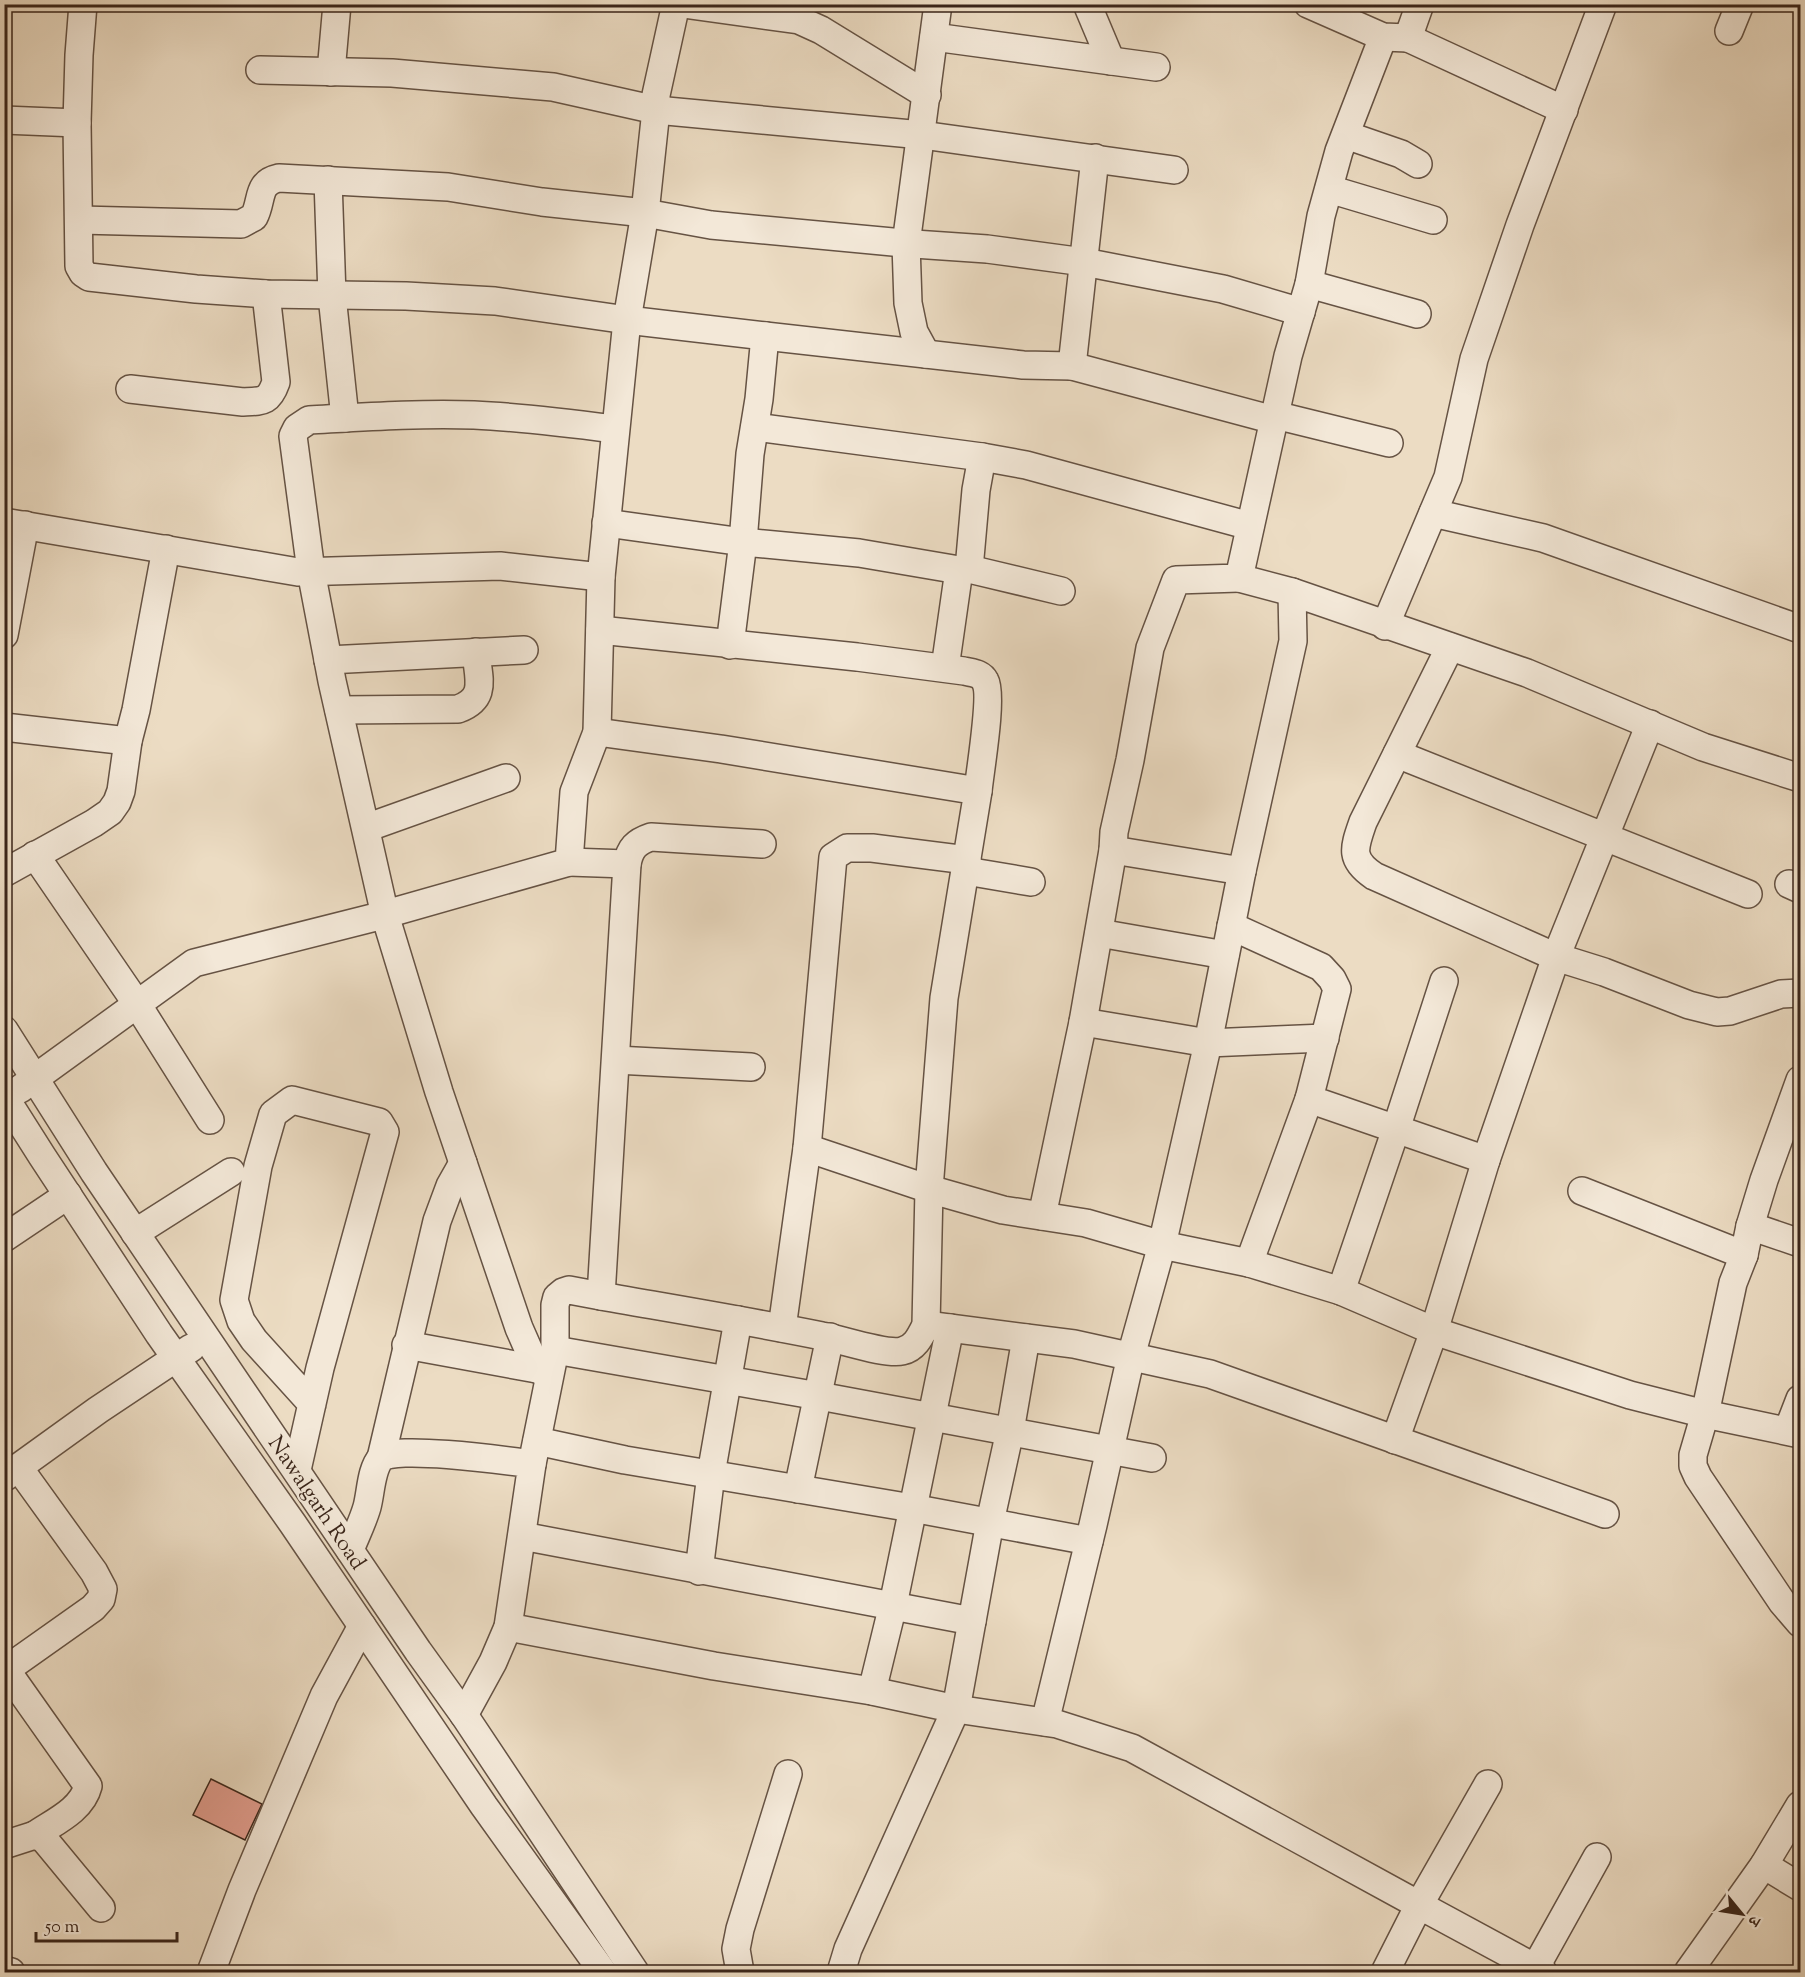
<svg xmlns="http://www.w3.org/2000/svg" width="1805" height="1977" viewBox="0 0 1805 1977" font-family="'Sorts Mill Goudy','Noto Serif Devanagari',serif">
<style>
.building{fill:#e59f91;stroke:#3a251a;stroke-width:1.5}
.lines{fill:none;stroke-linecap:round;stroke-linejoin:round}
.minor-casing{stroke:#665344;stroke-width:30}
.minor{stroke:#f3e8d8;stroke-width:27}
.labels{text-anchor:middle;stroke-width:4.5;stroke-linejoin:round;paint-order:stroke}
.street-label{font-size:22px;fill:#3a251a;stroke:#f3e8d8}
</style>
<rect width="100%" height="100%" fill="#ecdcc3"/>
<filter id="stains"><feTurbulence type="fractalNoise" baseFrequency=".00333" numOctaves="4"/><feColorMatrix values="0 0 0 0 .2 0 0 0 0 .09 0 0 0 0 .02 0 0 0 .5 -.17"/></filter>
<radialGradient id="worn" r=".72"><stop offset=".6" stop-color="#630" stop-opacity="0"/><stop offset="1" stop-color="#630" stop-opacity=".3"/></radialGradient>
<path class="building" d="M211 1779 262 1804 245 1840 193 1815Z"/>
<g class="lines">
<defs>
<g id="minor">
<path d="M683 4 799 20 821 30 927 95"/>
<path d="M1087 4 1111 61"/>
<path d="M1308 4 1383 37 1408 38 1420 4"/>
<path d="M1729 31 1740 4"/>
<path d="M934 37 1156 67"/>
<path d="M1383 37 1339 151 1321 216 1309 284 1288 356 1239 578 1176 580 1150 648 1130 760 1114 832 1113 850 1242 871 1293 641 1292 592 1527 673 1703 747 1800 778"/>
<path d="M1408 38 1564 110"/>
<path d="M260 70 392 73 553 87 656 110 922 135 1174 170"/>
<path d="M331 72 337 4"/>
<path d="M4 120 77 123 79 55 83 4"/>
<path d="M77 123 79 266 83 273 89 277 196 289 266 294 406 296 495 301 627 320 765 336 759 399 750 454 743 542 730 645"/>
<path d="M1346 135 1401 154 1418 164"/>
<path d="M328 180 332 296 345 418"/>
<path d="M1329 189 1433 220"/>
<path d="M80 220 241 224 254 217C263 200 256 183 279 178L448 187 542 202 645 213 711 225 914 244 987 249 1084 262 1223 289 1301 312"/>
<path d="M1309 284 1417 314"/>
<path d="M765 336 1023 365 1072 366 1274 420"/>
<path d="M926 354 914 332 908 303 906 244 938 4"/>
<path d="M1072 366 1095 158"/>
<path d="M130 389 243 402C263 401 269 402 276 382L266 294"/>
<path d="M1275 415 1389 443"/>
<path d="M755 427 982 457"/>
<path d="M1433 513 1543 538 1800 629"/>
<path d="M4 522 298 572 500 566 601 577 627 320 645 213 656 110V95L676 4"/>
<path d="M606 523 743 542 859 553 959 570 969 569 976 490 982 457 1026 465 1250 526"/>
<path d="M969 569 1061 591"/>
<path d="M1239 578 1292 592"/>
<path d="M1385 626 1448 477 1474 359 1520 225 1603 4"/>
<path d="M600 630 857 657 964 671C972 673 981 673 985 681 993 695 980 771 978 791"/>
<path d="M4 635 25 525"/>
<path d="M1450 647 1363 822C1354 848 1349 859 1374 876L1556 957 1604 972 1689 1005 1717 1012 1730 1011 1781 994 1800 993"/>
<path d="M328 660 524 650"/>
<path d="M945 668 959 570"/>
<path d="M339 710 458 709C488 698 478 678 476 652"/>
<path d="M4 727 128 741"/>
<path d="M1397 754 1748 894"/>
<path d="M366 828 506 778"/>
<path d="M35 855 137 1004 210 1120"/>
<path d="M569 862 627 864C630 848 636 842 651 837L762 844"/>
<path d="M966 871 1031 882"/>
<path d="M4 873 94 823 110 812 117 802 121 791 128 741 136 710 166 549"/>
<path d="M1789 884 1800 889"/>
<path d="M1231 926 1321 967 1332 979 1337 989 1309 1099 1486 1160"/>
<path d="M1099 933 1225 955"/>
<path d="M1083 1022 1208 1043 1325 1038"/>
<path d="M4 1030 94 1172 418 1651 464 1715 635 1972"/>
<path d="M616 1060 751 1067"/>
<path d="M1800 1080 1764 1180 1750 1226 1744 1255 1733 1283 1705 1414 1693 1455V1466L1698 1477 1782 1602 1800 1623"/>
<path d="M20 1089 194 963 372 918 569 862 574 792 597 732 601 577"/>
<path d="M4 1096 42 1156 159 1334 293 1524 484 1806 603 1972"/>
<path d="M807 1148 929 1189 1003 1210 1086 1223 1162 1245 1249 1263 1341 1291 1434 1331 1630 1395 1705 1414 1800 1434"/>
<path d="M1582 1191 1744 1255"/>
<path d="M1042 1216 1083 1022 1113 850"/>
<path d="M1750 1226 1800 1243"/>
<path d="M135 1233 231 1172"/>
<path d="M4 1238 68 1195"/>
<path d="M1249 1263 1309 1099"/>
<path d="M1341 1291 1396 1129 1444 981"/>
<path d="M601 1296 627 864"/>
<path d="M926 1325 1074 1344 1210 1374 1605 1514"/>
<path d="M782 1328 807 1148 833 857 847 848H872L967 860"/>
<path d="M406 1345 537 1369 549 1374"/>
<path d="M555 1350 830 1398 1152 1458"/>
<path d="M537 1369 519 1328 439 1092 385 915 332 681 311 571 293 436 297 428 309 420C363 417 419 413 474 415 521 417 568 423 615 429"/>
<path d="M1788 1430 1800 1399"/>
<path d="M1395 1440 1434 1331 1486 1160 1556 957 1650 724"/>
<path d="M537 1441 625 1460 912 1508 1089 1541"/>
<path d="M381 1458 437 1221 450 1186 463 1163"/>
<path d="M532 1464 555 1350V1305L557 1297 563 1292 569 1290 601 1296C674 1309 748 1321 822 1336 840 1339 886 1355 902 1351 915 1348 920 1337 926 1325L929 1189 944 998 978 791 721 749 597 732"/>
<path d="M297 1470 320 1368 385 1132 379 1122 292 1100 273 1114 258 1166 234 1300 241 1321 254 1340 312 1404"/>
<path d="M5 1477 98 1410 191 1348"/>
<path d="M798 1489 830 1337"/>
<path d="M522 1536 972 1621"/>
<path d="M350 1550C356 1535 363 1521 367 1507 371 1492 371 1469 381 1458 395 1445 509 1461 532 1464L508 1627 493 1662 464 1715"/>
<path d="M699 1571 711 1474 738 1320"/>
<path d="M508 1627 714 1666 872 1691 956 1709 1057 1724 1132 1748 1419 1905 1488 1784"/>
<path d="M4 1667 88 1786C82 1810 54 1822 35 1835"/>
<path d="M4 1671 93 1608 101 1599 103 1589 94 1572 19 1468"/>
<path d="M872 1691 893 1605 950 1328"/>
<path d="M1045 1722 1093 1525 1131 1356 1162 1245 1208 1043 1242 871"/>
<path d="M4 1845 35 1835 44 1839 101 1908"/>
<path d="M1764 1865 1800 1887"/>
<path d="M4 1970 11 1972"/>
<path d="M211 1972 242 1890 324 1696 362 1626"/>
<path d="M740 1972 736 1949 740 1929 788 1774"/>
<path d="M841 1972 848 1949 956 1709 990 1522 1010 1431 1026 1338"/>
<path d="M1385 1972 1419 1905 1543 1972"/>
<path d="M1533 1972 1597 1857"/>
<path d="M1688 1972 1764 1865 1800 1805"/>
</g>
</defs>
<use href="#minor" class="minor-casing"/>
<use href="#minor" class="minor"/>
</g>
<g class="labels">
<g class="street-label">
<text transform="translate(318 1502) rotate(56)" y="8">Nawalgarh Road</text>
</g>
</g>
<rect width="1805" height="1977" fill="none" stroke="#ecdcc3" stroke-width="24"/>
<rect x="6" y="6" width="1793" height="1965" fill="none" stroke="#3a251a" stroke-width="3"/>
<rect x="12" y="12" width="1781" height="1953" fill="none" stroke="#3a251a" stroke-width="1.5"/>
<g transform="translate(1742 1914) rotate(120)" stroke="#f3e8d8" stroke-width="4.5" paint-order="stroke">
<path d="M0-4.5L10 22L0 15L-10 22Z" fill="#3a251a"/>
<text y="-9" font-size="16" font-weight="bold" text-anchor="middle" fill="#3a251a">उ</text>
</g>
<path d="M36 1932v9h141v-9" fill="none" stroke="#3a251a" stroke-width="3"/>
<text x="45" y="1932" font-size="18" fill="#3a251a" stroke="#f3e8d8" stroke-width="4.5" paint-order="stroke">50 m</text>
<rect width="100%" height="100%" filter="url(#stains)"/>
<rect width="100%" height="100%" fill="url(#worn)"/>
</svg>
